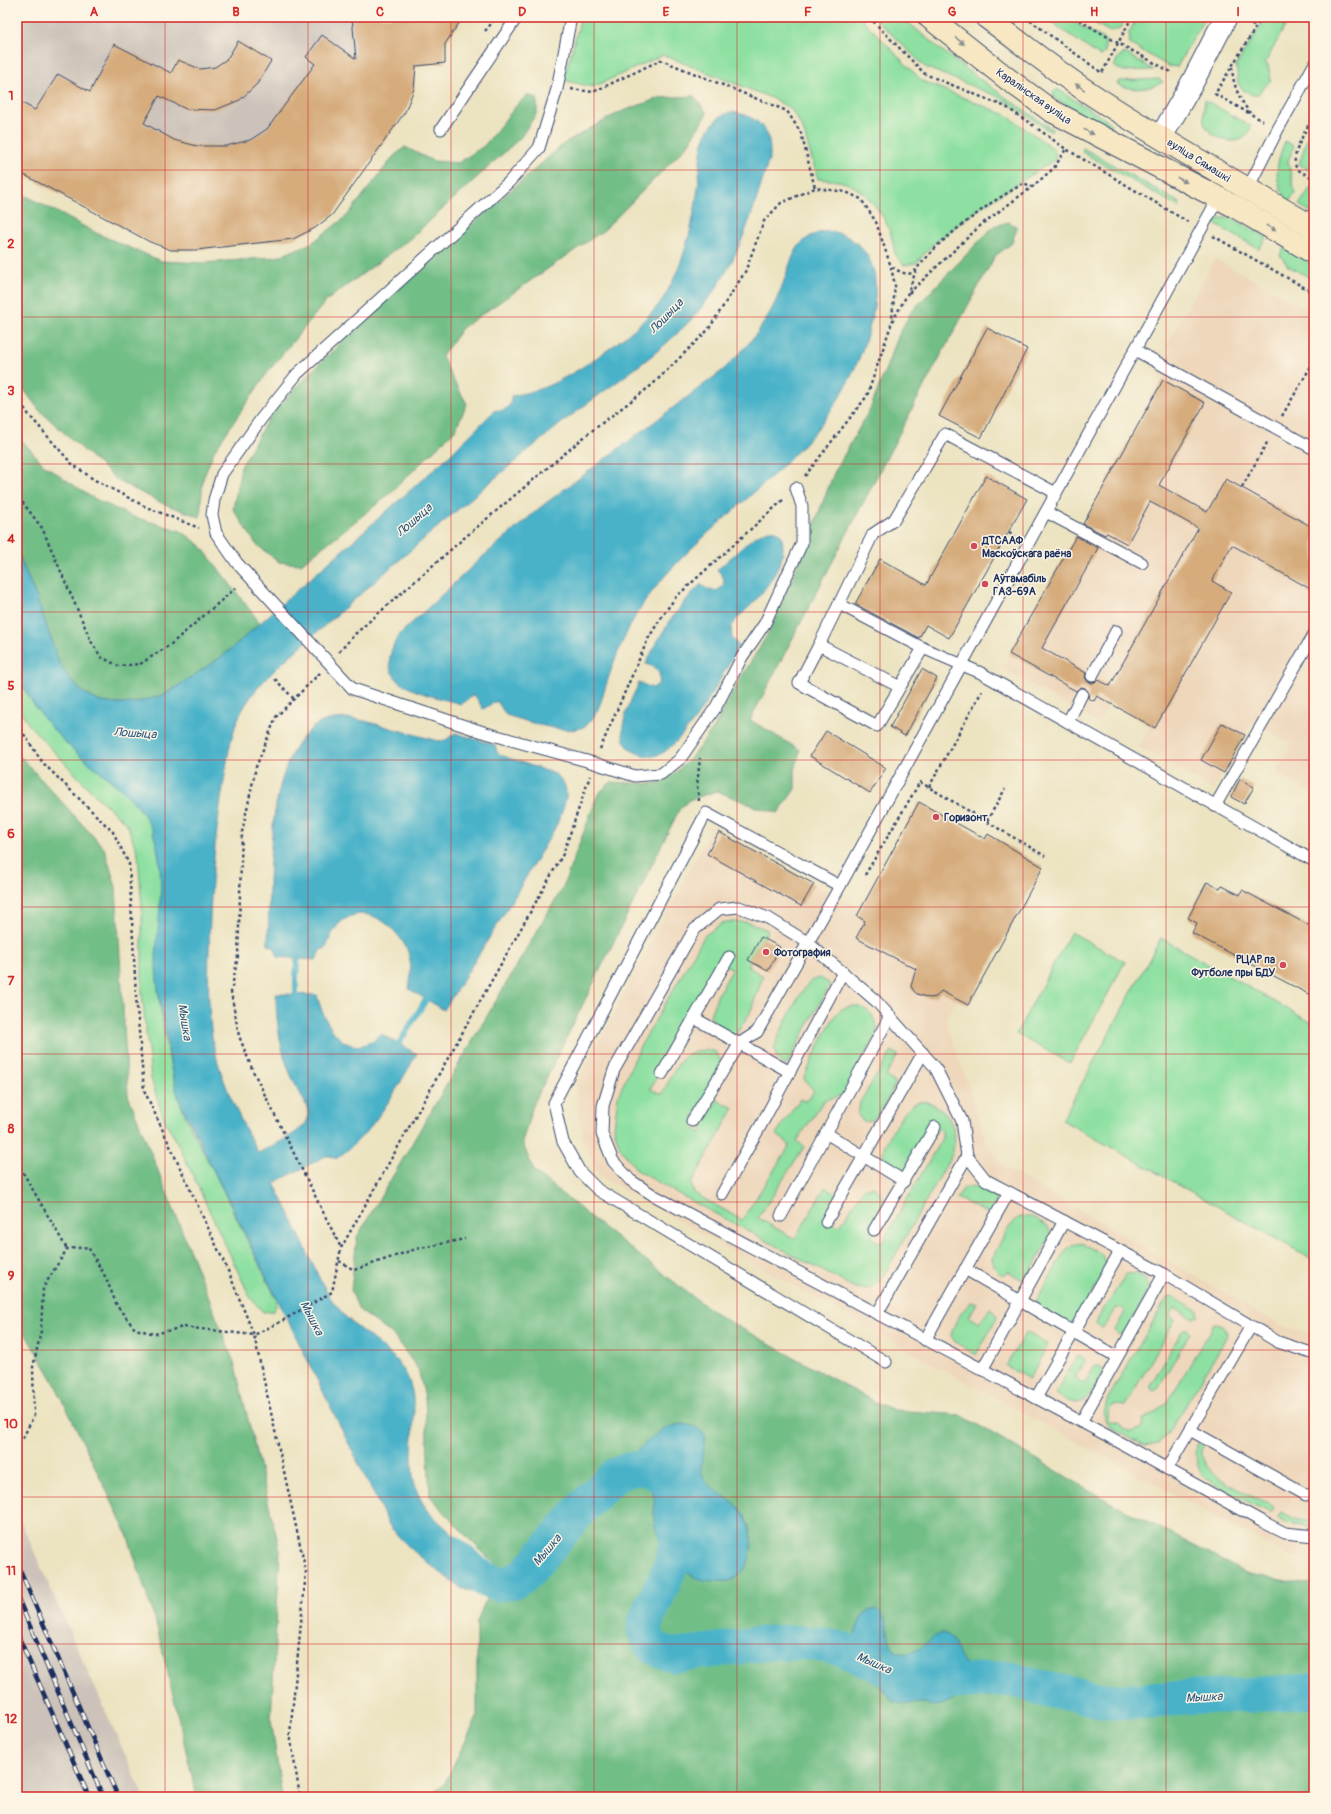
<svg xmlns="http://www.w3.org/2000/svg" width="1331" height="1814" viewBox="0 0 1331 1814" font-family="Pangolin,sans-serif">
<style>
.built{fill:#eed7bb}
.industrial{fill:#ccc2b9}
.green{fill:#8de0a1;stroke:#548880}
.forest{fill:#72be87;stroke:#467672}
.water{fill:#4ab2c9;stroke:#327094}
.lines{fill:none;stroke-linecap:round;stroke-linejoin:round}
.stream{stroke:#4ab2c9;stroke-width:6}
.river{stroke:#4ab2c9;stroke-width:35}
.building{fill:#d6ac7d}
.service-casing{stroke:#3a4a6d;stroke-width:13}
.tertiary-casing{stroke:#3a4a6d;stroke-width:24}
.secondary-casing{stroke:#3a4a6d;stroke-width:24}
.path{stroke:#3a4a6d;stroke-width:2.5;stroke-dasharray:3 3;stroke-linecap:butt}
.service{stroke:#fff;stroke-width:11}
.tertiary{stroke:#fff;stroke-width:22}
.secondary{stroke:#f7e8c3;stroke-width:22}
.rail-casing{stroke:#1b2f5e;stroke-width:4.5}
.rail{stroke:#fcf5e5;stroke-width:3;stroke-dasharray:9;stroke-linecap:butt}
.oneway{fill:#898c90}
.grid{fill:none;stroke:#d62828;stroke-width:1;stroke-opacity:0.55}
.poi-dot{fill:#d1495b;stroke:#fcf5e5;stroke-width:1.5}
.labels{text-anchor:middle;stroke-width:3;stroke-linejoin:round;paint-order:stroke}
.street-label{font-size:11px;fill:#1b2f5e;stroke:#fcf5e5}
.poi-label{font-size:11px;font-weight:bold;fill:#1b2f5e;stroke:#fcf5e5;text-anchor:start}
.water-label{font-size:12px;font-style:italic;fill:#29567e;stroke:#fcf5e5}
.neatline{fill:none;stroke:#d62828;stroke-width:1.5}
.grid-label{font-size:13px;text-anchor:middle;font-weight:bold;fill:#d62828}
</style>
<rect width="100%" height="100%" fill="#fcf5e5"/>
<filter id="ink" filterUnits="userSpaceOnUse"><feTurbulence type="fractalNoise" baseFrequency=".025" numOctaves="2"/><feDisplacementMap in="SourceGraphic" scale="8" xChannelSelector="R" yChannelSelector="G"/><feConvolveMatrix kernelMatrix="1 2 1 2 8 2 1 2 1" color-interpolation-filters="sRGB"/></filter>
<filter id="wash" filterUnits="userSpaceOnUse"><feTurbulence type="fractalNoise" baseFrequency=".012" numOctaves="4" result="noise"/><feDisplacementMap in="SourceGraphic" scale="16" xChannelSelector="R" yChannelSelector="G"/><feGaussianBlur stdDeviation="0.9" result="paint"/><feColorMatrix in="noise" values="0 0 0 0 0 0 0 0 0 0 0 0 0 0 0 0 0 1.4 0 .05"/><feComposite in="paint" operator="in"/></filter>
<g filter="url(#wash)">
<rect width="100%" height="100%" fill="#ece3c1"/>
<g class="built">
<path d="M1215 259 1314 313V795L1276 773 1292 744 1252 722 1213 790 1139 747 1150 725 1110 703 1098 724 1002 668 1163 380 1156 376 1172 350 1166 346Z"/>
<path d="M712 828 719 832 707 854 801 906 814 884 861 908 857 916 865 921 856 938 918 970 911 986 913 990 917 994 929 998 936 997 941 991 958 1000 946 1019 986 1141 1004 1167 1282 1326 1314 1335V1559L1290 1557 918 1356 598 1175 583 1139 576 1084Z"/>
</g>
<g class="industrial">
<path d="M17 17H411L416 66 414 89 405 112 332 215 315 228 293 239 196 250H171L150 242 17 171Z"/>
<path d="M17 1513 44 1574 144 1797H17Z"/>
</g>
<g class="green">
<path d="M581 17H860L922 81 1006 115 1054 149 1056 159 984 205 932 245 916 263 904 265C891 251 896 252 891 235 885 215 866 190 846 183 838 180 827 180 818 179L803 129 791 109 774 99 663 55 593 87 562 80 570 58Z"/>
<path d="M874 17H902C949 59 1000 94 1052 129L1051 132 1001 98 925 67Z"/>
<path d="M1044 17H1065L1105 40V52L1102 56 1098 55Z"/>
<path d="M1084 17H1127L1121 28 1110 32Z"/>
<path d="M1137 17H1205L1177 67 1168 66 1130 44 1129 33Z"/>
<path d="M1266 17H1290L1265 63 1268 65 1271 80 1258 94 1252 95 1242 89 1238 83 1236 65Z"/>
<path d="M1125 53 1154 70 1124 71 1114 67 1118 57Z"/>
<path d="M1159 79 1163 82 1161 83C1147 90 1130 91 1117 84L1119 81Z"/>
<path d="M1057 89 1110 122 1112 124 1110 129 1105 130 1054 98 1053 93Z"/>
<path d="M1205 100 1251 126C1246 150 1214 142 1205 125 1202 117 1204 107 1205 100Z"/>
<path d="M1314 127V173L1299 164 1306 142Z"/>
<path d="M1285 141 1294 146 1288 161 1295 192 1289 202C1272 181 1276 164 1285 141Z"/>
<path d="M1083 148 1180 203 1179 207 1082 152Z"/>
<path d="M1311 187H1314V214L1299 205Z"/>
<path d="M1222 218H1231L1267 237 1259 249 1211 222Z"/>
<path d="M1284 248 1314 265V280L1288 266 1280 255Z"/>
<path d="M17 674C30 704 52 730 76 752 103 776 138 796 152 830 172 881 151 945 159 999 164 1032 169 1068 179 1099 187 1124 201 1147 213 1170 234 1213 255 1257 277 1300L276 1306 273 1311 263 1312 250 1297 178 1144 163 1117 151 1078 142 994V909L138 854 127 824 97 797 30 726 17 706Z"/>
<path d="M724 922H747L768 930 747 966 763 976 750 1013 735 1036 719 1028 710 1015 719 992 733 969 722 964 650 1089 662 1094C676 1069 682 1043 716 1052L723 1065 695 1115 693 1127 700 1133 717 1100 734 1108 691 1184 694 1193 742 1220 790 1145 776 1134 800 1099 806 1102 814 1091 804 1079C807 1070 832 1016 839 1011 849 1003 864 1005 872 1015 874 1019 876 1025 878 1030L843 1095 824 1100 797 1141 804 1147 758 1218 795 1239 825 1187 843 1197 829 1221 840 1226 863 1189 873 1187C897 1203 882 1219 871 1238L882 1243 942 1138V1131L939 1128 909 1168 901 1172 888 1170 882 1160C883 1155 883 1149 885 1145 891 1133 906 1104 919 1102 935 1099 951 1116 954 1131 956 1139 953 1147 952 1155L880 1282C871 1289 866 1290 855 1288L682 1196 637 1170 620 1148 614 1128 618 1096 640 1047 705 935Z"/>
<path d="M1071 932 1125 962 1070 1063 1016 1034Z"/>
<path d="M1161 938 1314 1024V1260L1062 1120Z"/>
<path d="M821 978 830 984 786 1066C778 1062 774 1056 775 1046 777 1036 802 988 810 982 812 979 818 979 821 978Z"/>
<path d="M892 1051 898 1055 886 1076 896 1083C888 1096 881 1120 865 1122L858 1116 860 1102Z"/>
<path d="M974 1186C991 1191 1001 1196 993 1216L957 1198 964 1188Z"/>
<path d="M1031 1216 1048 1226 1051 1235 1025 1282 1008 1271 1002 1276 995 1269 992 1259C997 1249 1010 1220 1021 1217 1024 1216 1028 1216 1031 1216Z"/>
<path d="M1081 1243 1102 1254 1106 1261C1102 1281 1084 1309 1071 1325L1036 1307 1037 1300 1064 1252 1072 1245Z"/>
<path d="M1137 1273 1146 1280 1149 1291 1125 1332 1118 1335 1115 1330 1125 1312 1122 1307 1115 1309 1103 1328 1095 1323 1126 1274Z"/>
<path d="M1173 1297 1198 1311 1199 1316 1193 1318 1175 1308 1170 1316 1175 1320 1125 1406 1114 1405C1108 1409 1107 1414 1109 1421L1121 1424 1123 1428 1131 1432 1142 1428 1144 1419 1166 1405 1214 1324 1221 1325 1226 1329 1227 1334 1224 1342 1172 1428 1159 1443 1146 1445 1134 1441 1107 1424 1104 1415 1107 1400 1167 1298Z"/>
<path d="M971 1302 977 1304 969 1317 979 1323 990 1309 997 1315 996 1320 976 1355 955 1342 951 1336C954 1322 961 1312 971 1302Z"/>
<path d="M1183 1329H1187L1190 1333 1158 1388 1155 1391 1152 1390 1150 1386Z"/>
<path d="M1026 1332 1048 1345 1029 1379 1006 1366Z"/>
<path d="M1076 1357H1081L1086 1361 1075 1377 1080 1382H1085L1095 1366H1100L1104 1372C1089 1395 1085 1415 1055 1394Z"/>
<path d="M1203 1443C1203 1448 1201 1455 1203 1459 1210 1480 1255 1497 1274 1507L1271 1513C1255 1505 1210 1486 1201 1472 1195 1463 1196 1454 1197 1444Z"/>
<path d="M1282 1512 1293 1518 1314 1521V1527L1288 1523 1279 1518Z"/>
</g>
<g class="forest">
<path d="M527 95 537 98V113L520 138 412 237 326 301 267 373 214 451 203 479 200 517 164 504 118 481 39 410 17 380V191L98 234 161 261 203 263 277 257 312 243 347 216 393 157 405 147 433 161 458 163 484 146 517 105Z"/>
<path d="M694 96 707 113 687 146 604 230 462 328 442 356 451 376 467 404 455 430 386 497 301 564 279 562 256 544 233 509 241 467 269 417 301 382 366 317 566 142 618 113 659 98Z"/>
<path d="M1009 222 1017 227 1012 243 995 256 922 390 750 720 800 750 795 770V789L778 813 756 807 717 791 689 800 679 810 533 1105 522 1142 534 1171 599 1224 696 1299 721 1317 871 1400 894 1410 961 1415 1108 1501 1248 1574 1303 1584 1314 1583V1797H428L444 1785 477 1718V1621L499 1568 470 1540 430 1496 425 1397 418 1369 393 1335 359 1310 351 1290 357 1237 563 887 598 794 611 782 654 784 670 777 689 760 714 728 731 694 769 632 806 546 834 473 871 407 900 332 911 312 994 226Z"/>
<path d="M17 435 43 464 91 497 131 516 181 531 200 545 260 623 223 656 164 695 135 703 117 704 100 702 84 693 70 680 59 662 37 599 17 551Z"/>
<path d="M17 753 104 848 116 887 128 1095 234 1362 280 1551 271 1719 282 1797H197L156 1623 126 1531 53 1380 17 1320Z"/>
</g>
<g class="water">
<path d="M733 112C759 117 771 129 770 156 755 205 740 258 709 298 668 353 605 387 553 430 461 505 372 584 283 662 265 679 248 696 238 719 229 740 227 764 223 787 214 841 210 895 209 950 208 979 208 1008 212 1037 219 1078 239 1117 258 1153 270 1147 301 1133 307 1121 312 1109 300 1095 295 1084 281 1056 276 1026 276 994L317 995C324 1025 348 1066 381 1034L417 1054C394 1093 374 1132 336 1159L330 1156H326L274 1183C286 1206 297 1230 308 1254 317 1273 325 1293 339 1309 357 1333 389 1345 405 1372 426 1410 401 1457 419 1496 430 1520 463 1541 482 1557 484 1559 487 1562 488 1565 490 1575 482 1589 471 1590 468 1591 464 1589 461 1588 436 1569 409 1551 389 1525L180 1102C172 1078 169 1053 165 1028 161 1006 156 985 156 962 157 920 168 871 152 830 138 796 103 776 77 753 52 731 30 704 17 674V551L37 599 59 662 70 680 84 693 100 702 117 704 135 703 164 695 223 656 450 455 495 410C506 412 512 406 511 396 526 393 539 390 552 384 583 370 647 325 664 297 684 264 693 226 698 188 700 171 699 152 705 137 711 124 719 114 733 112Z"/>
<path d="M828 231C852 234 869 250 874 273 878 295 873 315 867 335 836 443 747 490 675 565 656 585 638 608 626 634 620 647 614 661 609 676 603 692 600 716 585 726 569 737 524 720 506 715L497 701 483 709 474 694 461 704C424 693 367 687 399 635L479 560 542 506 722 371C738 355 755 339 766 319 773 308 778 297 782 286 793 258 794 236 828 231Z"/>
<path d="M768 530H774L780 534C791 556 770 583 756 600 748 609 737 617 731 627L732 638 739 646C718 681 700 722 668 749 662 755 651 758 643 755 606 746 629 705 639 683L653 688 659 683C662 672 656 667 646 664 660 633 677 608 701 584 716 601 734 582 717 570L754 537Z"/>
<path d="M347 718 365 721 438 741 446 740 455 733 495 745 497 752 500 755 555 774C563 780 567 786 566 797 563 819 547 841 536 860 507 911 475 960 444 1010L409 989C411 977 412 965 408 952 400 931 372 904 347 918 336 923 330 937 326 948L320 950 316 960 278 957 275 948 268 945C270 888 263 762 315 726 324 719 336 719 347 718Z"/>
<path d="M681 1424C725 1428 691 1459 705 1480 712 1491 730 1498 740 1509 755 1528 757 1566 734 1579 730 1581 723 1582 719 1581 710 1581 700 1580 693 1576 676 1566 658 1545 655 1526 652 1515 657 1504 653 1493 648 1478 626 1478 626 1468 626 1457 657 1433 666 1428 671 1426 676 1425 681 1424Z"/>
<path d="M877 1609C892 1620 885 1637 894 1651 920 1662 928 1632 944 1634 958 1636 954 1653 962 1661 973 1670 989 1666 999 1676L1000 1688 991 1697 967 1696 957 1698 942 1705 933 1706 926 1703 905 1704 894 1702 861 1665 854 1647V1637L861 1618 866 1612Z"/>
</g>
<g class="lines">
<g class="stream">
<path d="M296 1001V977L298 950"/>
<path d="M395 1050 430 993"/>
</g>
<g class="river">
<path d="M447 1550 485 1580 499 1584 513 1582 526 1574 583 1507 615 1475 628 1470 640 1468 653 1471 665 1477 674 1487 679 1502 681 1531 671 1565 644 1625C645 1643 656 1652 674 1655 733 1651 780 1633 841 1649 862 1655 879 1667 899 1675"/>
<path d="M953 1682 1007 1678 1045 1689 1112 1702 1314 1691"/>
</g>
</g>
<g id="blocks">
<g class="building">
<path d="M352 17H463L445 44V63L416 66 414 89 405 112 332 215 315 228 293 239 196 250H171L150 242 17 171V100L35 110 58 74 90 92 114 44 171 73 178 60 200 69 215 67 227 59 238 41 271 61 257 84 240 100 215 110 186 109 159 96 144 123 174 140 197 146H226L250 140 267 129 315 64 306 57 322 35 356 59Z"/>
<path d="M987 328 1027 349 981 438 939 416Z"/>
<path d="M1163 380 1205 403 1159 485 1207 512 1226 479 1314 528V591L1232 545 1212 581 1231 592 1155 728 1097 696 1094 701 1088 698 1089 693 1085 688 1081 687 1076 691 1009 654 1076 536 1098 548 1042 648 1086 673 1085 677 1088 682 1093 683 1098 680 1110 686 1198 528 1150 502 1127 544 1107 533 1105 535 1083 524Z"/>
<path d="M986 476 1027 499 949 638 926 625 919 638 855 604 880 559 926 585Z"/>
<path d="M922 669 937 678 905 736 890 727Z"/>
<path d="M1222 723 1245 735 1224 773 1201 760Z"/>
<path d="M826 731 886 768 870 793 810 756Z"/>
<path d="M1240 779 1254 787 1244 804 1231 797Z"/>
<path d="M919 802 985 839 988 834 1043 867 968 1005 941 991 936 997 929 998 917 994 913 990 911 986 916 969 856 938 865 921 857 916Z"/>
<path d="M719 832 814 884 801 906 707 854Z"/>
<path d="M1207 882 1220 889 1222 886 1240 895 1242 890 1314 928V997L1192 933 1197 923 1188 918Z"/>
<path d="M761 937 780 947 768 971 748 960Z"/>
</g>
</g>
</g>
<g filter="url(#ink)">
<use href="#blocks" fill-opacity="0" stroke="#3a4a6d" stroke-width="1"/>
<g class="lines">
<defs>
<g id="service">
<path d="M571 17 557 89 539 148 509 182 297 374 261 419 222 474 214 500 212 515 216 533 237 563 353 689 486 733 594 763 635 776 661 774 680 759 716 707 742 657 765 623 802 543V506L796 488"/>
<path d="M441 129 517 17"/>
<path d="M1246 192 1278 129 1314 65"/>
<path d="M1135 350 1314 449"/>
<path d="M1046 512 1142 563"/>
<path d="M839 604 923 648"/>
<path d="M819 645 873 534 894 520 945 434 1056 493"/>
<path d="M1092 676 1116 631"/>
<path d="M900 687 877 726 799 683 819 645 900 687 923 648 981 673 1314 861"/>
<path d="M1068 722 1082 694"/>
<path d="M1215 806 1314 634"/>
<path d="M840 886 706 813 554 1103 563 1142 580 1172 598 1190 886 1362"/>
<path d="M729 957 694 1018 790 1072"/>
<path d="M662 1074 694 1018"/>
<path d="M692 1121 740 1043 757 1032 835 895 1220 195"/>
<path d="M826 1133 904 1181"/>
<path d="M722 1194 766 1116 843 972"/>
<path d="M781 1216 890 1016"/>
<path d="M826 1222 923 1053"/>
<path d="M874 1230 935 1127"/>
<path d="M965 1269 1117 1357"/>
<path d="M877 1314 967 1156"/>
<path d="M925 1340 1009 1192"/>
<path d="M1314 1354 1278 1342 1164 1274 986 1180 967 1156 962 1121 935 1067 876 1001 807 942 768 918 739 907 719 909 694 930 614 1070 603 1106 602 1134 613 1161 630 1180 653 1195 1108 1436 1261 1521 1285 1533 1314 1536"/>
<path d="M982 1370 1064 1221"/>
<path d="M1036 1398 1120 1251"/>
<path d="M1081 1422 1164 1274"/>
<path d="M1190 1430 1306 1495H1314"/>
<path d="M1167 1469 1251 1326"/>
</g>
<path id="tertiary" d="M1161 137 1192 83 1226 17"/>
<g id="secondary">
<path d="M929 17 1009 80 1050 110 1232 205 1314 253"/>
<path d="M986 17C1020 42 1053 69 1088 92 1162 141 1239 183 1314 228"/>
</g>
</defs>
<use href="#service" class="service-casing"/>
<use href="#tertiary" class="tertiary-casing"/>
<use href="#secondary" class="secondary-casing"/>
<g class="path">
<path d="M869 17 925 74 1006 107 1034 126"/>
<path d="M1025 17 1102 73 1132 17"/>
<path d="M1074 17 1118 43 1173 73"/>
<path d="M1262 17 1215 94 1263 121"/>
<path d="M1246 22 1256 27"/>
<path d="M485 31 495 19"/>
<path d="M1232 67C1233 86 1239 98 1250 113"/>
<path d="M571 89 593 92 661 60 787 111 801 133 815 188"/>
<path d="M1314 115C1308 126 1290 155 1296 167 1299 172 1309 176 1314 179"/>
<path d="M1038 129 1066 149 1188 222"/>
<path d="M1213 236 1314 293"/>
<path d="M892 267C899 271 908 278 916 270"/>
<path d="M909 293 982 224 1032 187 1054 168 1066 149"/>
<path d="M17 398 29 415 71 463 93 479 146 507 199 528"/>
<path d="M1282 416 1314 361"/>
<path d="M805 476 867 396 892 322 907 295 917 268 938 245 958 228 991 203 1024 183 1032 187"/>
<path d="M1242 487 1268 441"/>
<path d="M17 499 23 503 42 528 92 643 101 657 119 666 140 664 170 645 238 586"/>
<path d="M1009 532 1015 536"/>
<path d="M339 652 355 634 464 538 589 433 652 385 708 330 745 272 764 221 781 203 815 188 846 192 861 199 876 222 891 267 895 286 892 319"/>
<path d="M320 673 276 717 256 767 242 832 238 956 231 992 239 1036 253 1071 341 1248"/>
<path d="M275 679 294 699"/>
<path d="M17 724 43 763 113 832 129 864 136 996 144 1090 229 1273 254 1335 280 1322 332 1292 341 1248 563 854 590 776"/>
<path d="M600 749 648 639 662 616 676 597 784 499"/>
<path d="M929 787 982 691"/>
<path d="M699 801 697 786 700 758"/>
<path d="M987 821 1005 789"/>
<path d="M865 875 920 782 1045 856"/>
<path d="M17 1162 67 1249"/>
<path d="M339 1261 354 1270 416 1249 465 1239"/>
<path d="M17 1437 23 1438 34 1415 33 1367 41 1331 43 1288 67 1249 88 1247 106 1278 117 1306 135 1329 155 1334 183 1327 254 1335 306 1572 290 1734 300 1797"/>
</g>
<use href="#service" class="service"/>
<use href="#tertiary" class="tertiary"/>
<use href="#secondary" class="secondary"/>
<defs>
<g id="rail">
<path d="M17 1563 118 1797"/>
<path d="M17 1596 103 1797"/>
<path d="M17 1633 89 1797"/>
</g>
</defs>
<use href="#rail" class="rail-casing"/>
<use href="#rail" class="rail"/>
</g>
<defs><path id="oneway-solid" d="M-6-.8H1V-3.2L6.5 0L1 3.2V.8H-6Z"/></defs>
<g class="oneway">
<use href="#oneway-solid" transform="translate(960 41) rotate(38)"/>
<use href="#oneway-solid" transform="translate(1080 87) rotate(-146)"/>
<use href="#oneway-solid" transform="translate(1089 132) rotate(28)"/>
<use href="#oneway-solid" transform="translate(1182 180) rotate(27)"/>
<use href="#oneway-solid" transform="translate(1271 228) rotate(30)"/>
</g>
</g>
<path class="grid" d="M165 17V1797M308 17V1797M451 17V1797M594 17V1797M737 17V1797M880 17V1797M1023 17V1797M1166 17V1797M17 170H1314M17 317H1314M17 464H1314M17 612H1314M17 760H1314M17 907H1314M17 1054H1314M17 1202H1314M17 1350H1314M17 1497H1314M17 1644H1314"/>
<g class="poi-dot">
<circle cx="974" cy="546" r="4"/>
<circle cx="985" cy="584" r="4"/>
<circle cx="936" cy="817" r="4"/>
<circle cx="766" cy="952" r="4"/>
<circle cx="1283" cy="965" r="4"/>
</g>
<g class="labels">
<g class="street-label">
<text transform="translate(1034 96) rotate(35)" y="4">Каралінская вуліца</text>
<text transform="translate(1199 160) rotate(32)" y="4">вуліца Сямашкі</text>
</g>
<g class="poi-label">
<text x="982" y="544">ДТСААФ<tspan x="982" dy="13">Маскоўскага раёна</tspan></text>
<text x="993" y="582">Аўтамабіль<tspan x="993" dy="13">ГАЗ-69А</tspan></text>
<text x="944" y="821">Горизонт</text>
<text x="774" y="956">Фотография</text>
<text x="1275" y="963" text-anchor="end">РЦАР па<tspan x="1275" dy="13">Футболе пры БДУ</tspan></text>
</g>
<g class="water-label">
<text transform="translate(666 316) rotate(-46)" y="4">Лошыца</text>
<text transform="translate(414 520) rotate(-41)" y="4">Лошыца</text>
<text transform="translate(135 733) rotate(4)" y="4">Лошыца</text>
<text transform="translate(185 1022) rotate(81)" y="4">Мышка</text>
<text transform="translate(312 1318) rotate(63)" y="4">Мышка</text>
<text transform="translate(547 1550) rotate(-50)" y="4">Мышка</text>
<text transform="translate(874 1663) rotate(24)" y="4">Мышка</text>
<text transform="translate(1204 1697) rotate(-3)" y="4">Мышка</text>
</g>
</g>
<rect width="1331" height="1814" fill="none" stroke="#fcf5e5" stroke-width="44"/>
<rect x="22" y="22" width="1287" height="1770" class="neatline"/>
<g class="grid-label">
<text x="94" y="16">A</text>
<text x="236" y="16">B</text>
<text x="380" y="16">C</text>
<text x="522" y="16">D</text>
<text x="666" y="16">E</text>
<text x="808" y="16">F</text>
<text x="952" y="16">G</text>
<text x="1094" y="16">H</text>
<text x="1238" y="16">I</text>
<text x="11" y="100">1</text>
<text x="11" y="248">2</text>
<text x="11" y="395">3</text>
<text x="11" y="543">4</text>
<text x="11" y="690">5</text>
<text x="11" y="838">6</text>
<text x="11" y="985">7</text>
<text x="11" y="1133">8</text>
<text x="11" y="1280">9</text>
<text x="11" y="1428">10</text>
<text x="11" y="1575">11</text>
<text x="11" y="1723">12</text>
</g>
</svg>
